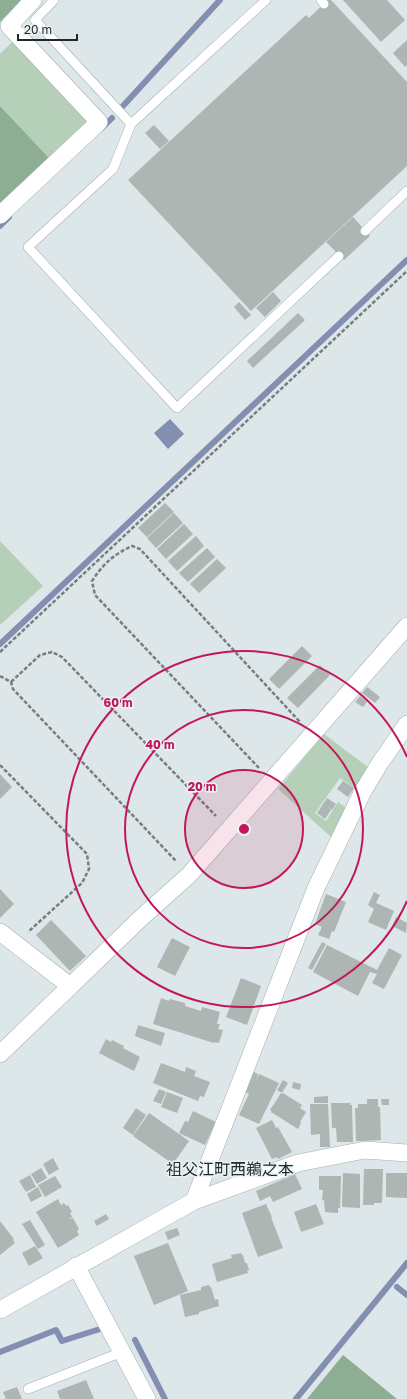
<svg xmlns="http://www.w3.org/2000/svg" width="407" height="1399" viewBox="0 0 407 1399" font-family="'Golos Text','Noto Sans JP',sans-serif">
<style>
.green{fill:#b6cfb9}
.forest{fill:#8eae93}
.water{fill:#828fb1}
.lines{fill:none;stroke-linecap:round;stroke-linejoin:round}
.stream{stroke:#828fb1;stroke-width:6}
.building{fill:#adb6b3}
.lane-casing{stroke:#a6afb1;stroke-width:10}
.street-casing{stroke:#a6afb1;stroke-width:18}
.path{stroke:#787e7f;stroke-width:2.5;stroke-dasharray:4 2;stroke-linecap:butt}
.lane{stroke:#fff;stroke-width:9}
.street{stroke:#fff;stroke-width:17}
.ring{fill:none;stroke:#c2185b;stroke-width:2}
.labels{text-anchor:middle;stroke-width:3;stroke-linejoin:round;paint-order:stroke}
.quarter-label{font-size:16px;fill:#242b2c;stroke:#eaf4f5}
.centre{fill:#c2185b;stroke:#eaf4f5;stroke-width:2}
.ring-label{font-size:12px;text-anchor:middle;font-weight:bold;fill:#c2185b;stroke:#eaf4f5;stroke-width:3;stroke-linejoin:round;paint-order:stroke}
</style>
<rect width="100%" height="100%" fill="#dde6e8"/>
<g class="green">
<path d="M13 41 86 118V123L49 158 0 106V54Z"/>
<path d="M0 541 43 586 0 625Z"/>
<path d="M324 734 369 768 357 790 340 778 315 813 326 821 338 802 346 808 331 837 278 789Z"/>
</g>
<g class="forest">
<path d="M0 0H21L0 22Z"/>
<path d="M0 106 49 158 0 205Z"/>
<path d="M343 1355 397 1399H307Z"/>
</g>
<path class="water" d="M170 419 184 434 168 449 154 433Z"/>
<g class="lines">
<g class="stream">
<path d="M123 106 220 0"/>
<path d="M102 128 112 118"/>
<path d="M0 226 9 217"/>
<path d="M0 644 407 260"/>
<path d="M397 1287 407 1295"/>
<path d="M135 1340 165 1399"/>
<path d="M0 1352 56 1330 62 1341 100 1329"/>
<path d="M296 1399 407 1263"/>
</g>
</g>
<g class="building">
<path d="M328 0H331L407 82V166L251 311 128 180 306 15 309 18Z"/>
<path d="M343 0H387L405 20 381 42Z"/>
<path d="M407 40V65L405 67 393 53Z"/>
<path d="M154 125 169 141 160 149 145 133Z"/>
<path d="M353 217 370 236 344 260 326 242Z"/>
<path d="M273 292 281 301 265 317 256 308Z"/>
<path d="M239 302 251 315 245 320 234 307Z"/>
<path d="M298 313 305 320 253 368 247 361Z"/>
<path d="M165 503 174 512 147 537 138 528Z"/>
<path d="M174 513 183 523 156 548 147 538Z"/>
<path d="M184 524 193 534 166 559 157 549Z"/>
<path d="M196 536 204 546 177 571 168 561Z"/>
<path d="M207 548 215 557 188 582 179 573Z"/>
<path d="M217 559 226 568 199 593 190 584Z"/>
<path d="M302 646 312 656 279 689 269 679Z"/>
<path d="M320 665 330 675 298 708 287 698Z"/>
<path d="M367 687 380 697 375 703 362 693Z"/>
<path d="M360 696 367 702 363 707 355 702Z"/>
<path d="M0 774 12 787 0 799Z"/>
<path d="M343 781 354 788 348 797 337 789Z"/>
<path d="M327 798 336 804 332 810 327 806 331 810 325 819 317 813Z"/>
<path d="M0 889 14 904 0 918Z"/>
<path d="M374 892 380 895 376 903 394 911 386 930 368 922 374 909 368 905Z"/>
<path d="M326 894 346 902 334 932 332 931 329 939 318 935 322 927 315 924Z"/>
<path d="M396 917 407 923 406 933 392 926Z"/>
<path d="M51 920 86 956 70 971 36 935Z"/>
<path d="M172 938 190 947 175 976 157 967Z"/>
<path d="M322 942 326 944 312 970 308 968Z"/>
<path d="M327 945 377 970 389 948 402 955 384 989 372 983 377 974 370 972 358 996 313 972Z"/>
<path d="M241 978 261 986 247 1025 226 1017Z"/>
<path d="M161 998 169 1001 170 999 185 1003V1006L201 1011 202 1007 220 1012 217 1024H220L218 1029 223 1030 219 1043 215 1042 214 1043 153 1024Z"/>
<path d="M138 1025 165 1033 161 1046 135 1036Z"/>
<path d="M106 1039 111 1042 112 1040 124 1046 123 1048 140 1057 134 1071 99 1053Z"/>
<path d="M161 1063 185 1072 186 1067 196 1071 194 1076 210 1082 204 1097 200 1096 198 1101 153 1083Z"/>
<path d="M252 1071 258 1074 256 1080 259 1074 279 1083 259 1124 239 1115 249 1094 242 1090Z"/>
<path d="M283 1080 288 1083 282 1093 277 1090Z"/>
<path d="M293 1082 301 1084 300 1090 292 1088Z"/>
<path d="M159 1089 166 1092 161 1104 153 1101Z"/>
<path d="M167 1092 183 1098 177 1113 161 1107Z"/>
<path d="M281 1093 282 1094 283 1093 302 1105 300 1108 306 1112 300 1122 301 1123 298 1129 271 1112 272 1111 270 1110Z"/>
<path d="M328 1096V1103H314V1097Z"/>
<path d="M367 1099H378V1107H380L381 1140 362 1141V1134V1141H356L355 1108H358V1104H367Z"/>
<path d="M381 1099H389V1105H382Z"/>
<path d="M331 1103H351L350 1105H352L353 1142H337L336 1128H332Z"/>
<path d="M310 1104H328L330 1147H320V1134L311 1135Z"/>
<path d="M136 1108 146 1115 133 1135 123 1128Z"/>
<path d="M193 1111 216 1122 205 1145 179 1133 185 1121 188 1122Z"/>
<path d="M149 1113 189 1141 173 1164 133 1136Z"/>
<path d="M272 1120 276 1128 278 1127 292 1152 278 1159 277 1157 272 1159 256 1128Z"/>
<path d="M53 1158 59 1169 49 1175 43 1164Z"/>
<path d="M41 1168 47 1178 37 1184 31 1174Z"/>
<path d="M364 1169H383L382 1203H374V1205H363Z"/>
<path d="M343 1173 360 1174V1208L342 1207Z"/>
<path d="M386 1173H407V1198L386 1197Z"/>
<path d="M295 1174 302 1189 273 1202 270 1196 260 1201 256 1191Z"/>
<path d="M30 1175 36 1187 26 1192 19 1181Z"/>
<path d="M55 1176 62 1187 45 1197 38 1185Z"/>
<path d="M319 1176H341L340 1208H338V1213L325 1212 324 1200H322L323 1190H319Z"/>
<path d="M38 1187 42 1196 31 1202 27 1194Z"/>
<path d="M58 1199 61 1205 64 1203 66 1206 68 1205 72 1212 70 1213 72 1217 69 1219 73 1218 79 1229 77 1231 79 1235 58 1248 36 1212Z"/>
<path d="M266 1204 272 1217H271L283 1248 258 1257 242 1213Z"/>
<path d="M316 1204 324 1224 301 1232 294 1212Z"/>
<path d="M106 1214 109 1219 97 1226 94 1221Z"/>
<path d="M30 1220 45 1245 38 1249 22 1224Z"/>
<path d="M0 1221 14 1239 13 1240 15 1243 0 1255Z"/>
<path d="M177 1228 180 1235 168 1240 165 1232Z"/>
<path d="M168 1243 188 1291 154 1305 134 1256Z"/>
<path d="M35 1246 43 1258 29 1266 22 1253Z"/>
<path d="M241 1253 242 1255H243L245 1263H247L249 1270 247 1271 248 1273 217 1282 212 1264 232 1258 231 1255Z"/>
<path d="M209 1285 210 1287H211L215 1300 218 1299 219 1306 199 1312V1314L185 1317 180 1295 201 1290V1287Z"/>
<path d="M86 1380 94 1399H60L57 1391Z"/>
<path d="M17 1387 22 1399H6L3 1392Z"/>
</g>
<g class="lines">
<defs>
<g id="lane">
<path d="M54 0 35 20 131 124"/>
<path d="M266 0 131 124 113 169 28 247 177 408 339 256"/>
<path d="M321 0 324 4"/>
<path d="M365 231 407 191"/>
<path d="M28 1389 122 1352"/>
</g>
<g id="street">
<path d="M0 215 99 122 9 26 33 0"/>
<path d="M0 932 70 986"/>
<path d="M0 1054 142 917 189 875 407 626"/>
<path d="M194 1201 316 888 362 793 380 763 407 724"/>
<path d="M76 1266 147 1399"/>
<path d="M0 1310 194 1201 298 1163 365 1150 407 1153"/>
</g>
</defs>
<use href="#lane" class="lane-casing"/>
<use href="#street" class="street-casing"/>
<g class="path">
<path d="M0 652 407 271"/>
<path d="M0 676 11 682 13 689 176 861"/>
<path d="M11 682 40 655 52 652 62 657 216 816"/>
<path d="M0 765 87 854 89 869 82 883 28 932"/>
<path d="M259 768 95 595 92 581C104 563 113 555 132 546L140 549 300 722"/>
</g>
<use href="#lane" class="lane"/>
<use href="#street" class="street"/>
</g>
<circle cx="244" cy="829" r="59" fill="#c2185b" fill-opacity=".12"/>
<g class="ring">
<circle cx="244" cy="829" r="59"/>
<circle cx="244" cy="829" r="119"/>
<path d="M407 901A178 178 0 1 1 407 757"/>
</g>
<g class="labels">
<g class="quarter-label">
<text x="230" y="1175">祖父江町西鵜之本</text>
</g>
</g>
<circle cx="244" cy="829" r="6" class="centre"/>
<g class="ring-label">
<text x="118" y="707">60 m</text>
<text x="160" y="749">40 m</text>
<text x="202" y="791">20 m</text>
</g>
<path d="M18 34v6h59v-6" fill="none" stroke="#242728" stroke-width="2"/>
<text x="24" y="34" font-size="12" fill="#242728" stroke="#eaf4f5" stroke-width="3" paint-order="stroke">20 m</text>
</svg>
